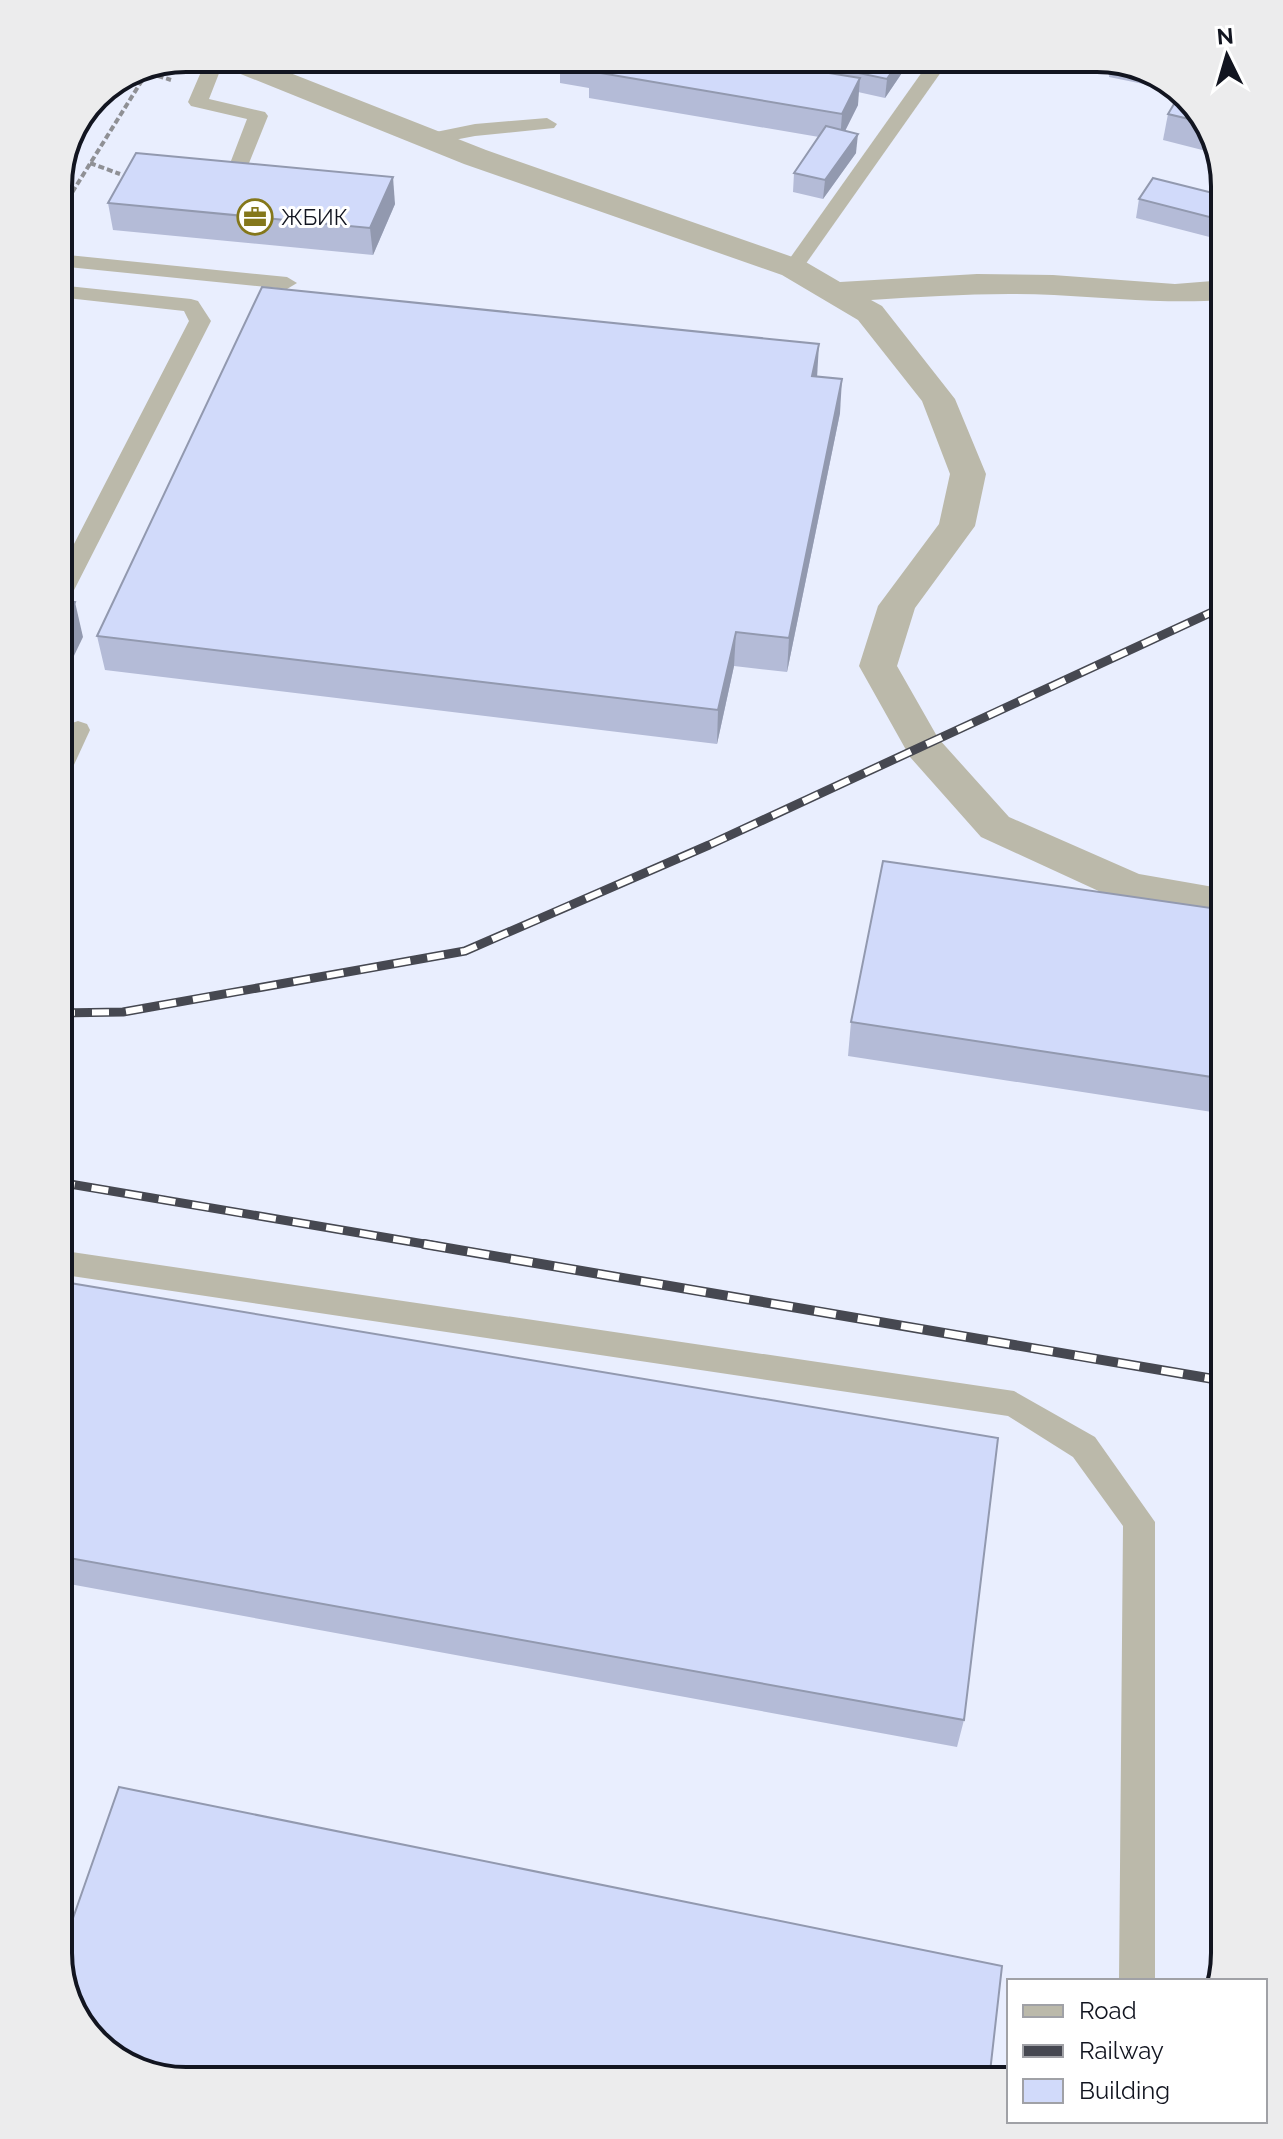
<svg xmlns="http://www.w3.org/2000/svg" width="1283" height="2139" viewBox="0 0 1283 2139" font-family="Raleway,sans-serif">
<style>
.built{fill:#e9eefe}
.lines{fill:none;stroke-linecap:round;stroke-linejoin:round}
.path{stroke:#8f9095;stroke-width:4;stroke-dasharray:6 3;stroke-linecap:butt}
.service{fill:#bbb9aa;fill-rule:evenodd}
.minor{fill:#bbb9aa;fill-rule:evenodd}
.rail-far1-casing{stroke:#464851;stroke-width:9}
.rail-casing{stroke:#464851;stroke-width:10}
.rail-far1{stroke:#fff;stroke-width:6;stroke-dasharray:17;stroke-linecap:butt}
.rail{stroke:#fff;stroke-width:7;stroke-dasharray:22;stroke-linecap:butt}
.wall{fill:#b4bbd7}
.shaded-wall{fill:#9299af}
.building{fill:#d1dafa;stroke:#9299af;stroke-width:2}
.labels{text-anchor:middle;stroke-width:6;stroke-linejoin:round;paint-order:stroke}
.far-poi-label{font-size:22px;fill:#121520;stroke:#fff;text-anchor:start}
.rim{fill:none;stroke:#121520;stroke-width:4}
</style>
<rect width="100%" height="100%" fill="#f9f9f9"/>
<path class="built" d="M186 58H1106L1169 80 1212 130 1225 186V1954L1217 1981H1009V2081H178L71 2009 58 1953V178L96 95Z"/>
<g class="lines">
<g class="path">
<path d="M149 73 171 80"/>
<path d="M90 163 120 174"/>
<path d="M58 215 146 74"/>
</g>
<g class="service">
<path d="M207 58H225L209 99 265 112 268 116 243 178H229L226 174 247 119 191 106 188 102Z"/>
<path d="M932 58H951L800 272H786L783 268Z"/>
<path d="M547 118 557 124 554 128 475 136 433 144 423 138 426 134 475 124Z"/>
<path d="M58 254 287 277 297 283 287 289 58 266Z"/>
<path d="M58 285 191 299 198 301 211 321 70 598 66 603 58 606V575L189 321 184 311 58 297Z"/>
<path d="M78 721 87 724 90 730 67 780 58 783V746L69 724Z"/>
<path d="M58 1250 1014 1391 1095 1437 1155 1522V1981H1119L1123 1526 1073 1457 1008 1416 58 1274Z"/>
</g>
<path class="minor" d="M211 58H252L486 150 804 261 840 282 977 274 1053 275 1175 284 1225 280V300C1167 304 1112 298 1054 295 993 292 932 296 871 300L882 306 955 399 986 474 975 526 915 608 897 666 938 738 1009 817 1139 874 1225 889V919L1116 899 981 837 910 757 859 666 878 606 939 524 950 474 922 401 858 320 782 275 464 164 216 64Z"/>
<defs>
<g id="rail-far1">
<path d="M58 1013 123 1012 465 951 709 845 1225 606"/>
<path d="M58 1182 436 1246"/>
</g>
<path id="rail" d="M424 1244 1225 1381"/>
</defs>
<use href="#rail-far1" class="rail-far1-casing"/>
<use href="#rail" class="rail-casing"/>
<use href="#rail-far1" class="rail-far1"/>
<use href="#rail" class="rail"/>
</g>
<g class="wall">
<path d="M333 58H392L386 67Z"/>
<path d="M437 58H525L515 72Z"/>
<path d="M560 58H830L820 72 835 74V68L842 58H912L885 98 858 92V105L845 131 856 153 823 199 793 192 794 173 819 137 589 98V88L560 83Z"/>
<path d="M1111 60 1169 80 1178 91 1109 77Z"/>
<path d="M1180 94 1212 130 1218 154 1163 140 1168 114Z"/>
<path d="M1225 196V241L1136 218 1139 199Z"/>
<path d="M108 203 395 204 373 255 113 230Z"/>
<path d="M817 376 840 413 787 672 734 666 717 744 105 670 97 636Z"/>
<path d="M1225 910V1114L848 1056 851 1022Z"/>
<path d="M58 1281 964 1720 957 1747 64 1583 58 1600Z"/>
</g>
<g class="shaded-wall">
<path d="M385 58H392L386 67Z"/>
<path d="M514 58H525L515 72Z"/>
<path d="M812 58H830L804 95 806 68Z"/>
<path d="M901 58H912L885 98 887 79Z"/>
<path d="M860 78 858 105 840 141 842 114Z"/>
<path d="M858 134 856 153 823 199 825 180Z"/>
<path d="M393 177 395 204 373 255 370 228Z"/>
<path d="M819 344 817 378 812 376Z"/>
<path d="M842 379 840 413 787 672 789 638Z"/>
<path d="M75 602 83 637 58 689V638Z"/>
<path d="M736 632 734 666 717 744 718 710Z"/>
<path d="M58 1568 64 1583 58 1600Z"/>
</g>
<g class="building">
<path d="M572 58H736L860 78 842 114 589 71 595 62Z"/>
<path d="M760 58H812L806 68Z"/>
<path d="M842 58H901L887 79 835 68Z"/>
<path d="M1180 94 1206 123 1168 114Z"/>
<path d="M826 126 858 134 825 180 794 173Z"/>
<path d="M136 153 393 177 370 228 108 203Z"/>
<path d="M1153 178 1225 196V221L1139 199Z"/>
<path d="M262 287 819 344 812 376 842 379 789 638 736 632 718 710 97 636Z"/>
<path d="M58 600 75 602 58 638Z"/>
<path d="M883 861 1225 910V1079L851 1022Z"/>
<path d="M58 1281 998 1438 964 1720 58 1556Z"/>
<path d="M119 1787 1002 1966 989 2081H178L114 2059 71 2009 59 1958Z"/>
</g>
<defs>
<symbol id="office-ring" viewBox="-11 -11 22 22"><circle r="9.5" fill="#fff" stroke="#84771b" stroke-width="1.5"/><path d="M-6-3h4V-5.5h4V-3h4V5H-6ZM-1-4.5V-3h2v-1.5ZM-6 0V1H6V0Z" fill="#84771b"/></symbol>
</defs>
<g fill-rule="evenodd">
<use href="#office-ring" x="235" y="197" width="40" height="40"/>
</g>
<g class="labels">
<g class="far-poi-label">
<text x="281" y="225">ЖБИК</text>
</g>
</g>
<path d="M0 0H1283V2139H0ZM186 72H1097A114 114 0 0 1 1211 186V1953A114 114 0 0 1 1097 2067H186A114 114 0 0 1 72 1953V186A114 114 0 0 1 186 72Z" fill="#ececed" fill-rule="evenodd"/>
<path class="rim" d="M186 72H1097A114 114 0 0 1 1211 186V1953A114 114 0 0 1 1097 2067H186A114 114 0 0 1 72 1953V186A114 114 0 0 1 186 72Z"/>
<rect x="1007" y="1979" width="260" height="144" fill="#ffffff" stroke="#a0a1a6" stroke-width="2"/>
<rect x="1023" y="2005" width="40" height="12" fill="#bbb9aa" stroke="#a0a1a6" stroke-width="2"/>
<text x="1079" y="2019" font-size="24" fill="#121520">Road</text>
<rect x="1023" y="2045" width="40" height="12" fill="#464851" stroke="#a0a1a6" stroke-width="2"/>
<text x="1079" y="2059" font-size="24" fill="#121520">Railway</text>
<rect x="1023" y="2079" width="40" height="24" fill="#d1dafa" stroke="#a0a1a6" stroke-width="2"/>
<text x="1079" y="2099" font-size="24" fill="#121520">Building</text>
<g transform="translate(1227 56) rotate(355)" stroke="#ffffff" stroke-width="6" paint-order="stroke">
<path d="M0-6L14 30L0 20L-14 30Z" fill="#121520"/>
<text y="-12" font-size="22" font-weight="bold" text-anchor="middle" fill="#121520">N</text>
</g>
</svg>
